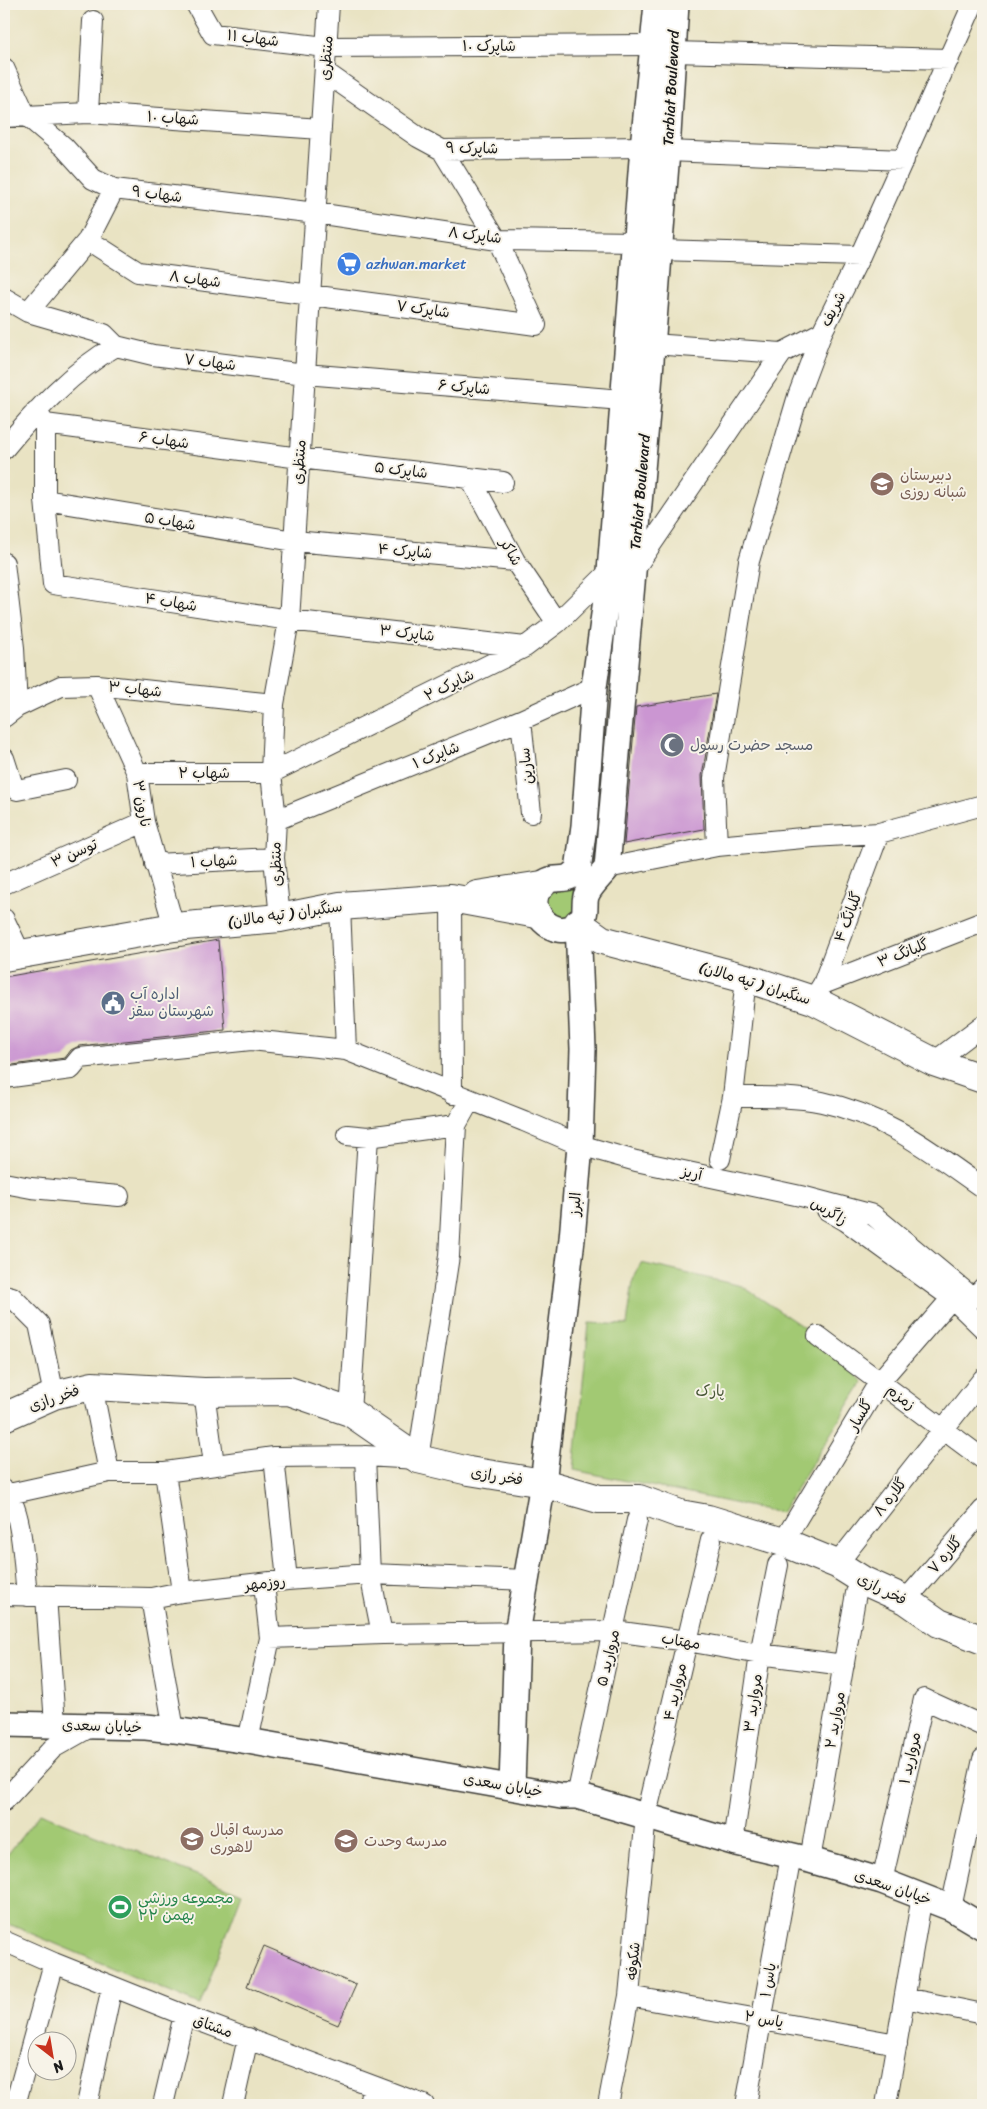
<svg xmlns="http://www.w3.org/2000/svg" width="987" height="2109" viewBox="0 0 987 2109" font-family="Sriracha,'Playpen Sans Arabic',sans-serif">
<style>
.green{fill:#a2c973;stroke:#5f7248}
.building{fill:#cb96d2}
.lines{fill:none;stroke-linecap:round;stroke-linejoin:round}
.minor-casing{stroke:#3b3a35;stroke-width:22}
.tertiary-casing{stroke:#3b3a35;stroke-width:28}
.secondary-casing{stroke:#3b3a35;stroke-width:30}
.minor{stroke:#fff;stroke-width:20}
.tertiary{stroke:#fff;stroke-width:25}
.secondary{stroke:#fff;stroke-width:28}
.labels{text-anchor:middle;dominant-baseline:central;stroke-width:4;stroke-linejoin:round;paint-order:stroke}
.street-label{font-size:15px;fill:#1c1c1c;stroke:#f7f3e8}
.shop-label{font-size:15px;fill:#366cbe;stroke:#f7f3e8;text-anchor:start}
.education-label{font-size:15px;fill:#785e54;stroke:#f7f3e8;text-anchor:start}
.worship-label{font-size:15px;fill:#5b616d;stroke:#f7f3e8;text-anchor:start}
.service-label{font-size:15px;fill:#4e5e75;stroke:#f7f3e8;text-anchor:start}
.park-label{font-size:15px;fill:#4b593a;stroke:#f7f3e8}
.leisure-label{font-size:15px;fill:#27864d;stroke:#f7f3e8;text-anchor:start}
</style>
<rect width="100%" height="100%" fill="#f7f3e8"/>
<filter id="ink" filterUnits="userSpaceOnUse"><feTurbulence type="fractalNoise" baseFrequency=".02" numOctaves="2"/><feDisplacementMap in="SourceGraphic" scale="10" xChannelSelector="R" yChannelSelector="G"/><feConvolveMatrix kernelMatrix="1 2 1 2 8 2 1 2 1" color-interpolation-filters="sRGB"/></filter>
<filter id="wash" filterUnits="userSpaceOnUse"><feTurbulence type="fractalNoise" baseFrequency=".0096" numOctaves="4" result="noise"/><feDisplacementMap in="SourceGraphic" scale="20" xChannelSelector="R" yChannelSelector="G"/><feGaussianBlur stdDeviation="1.12" result="paint"/><feColorMatrix in="noise" values="0 0 0 0 0 0 0 0 0 0 0 0 0 0 0 0 0 1.4 0 .05"/><feComposite in="paint" operator="in"/></filter>
<g filter="url(#wash)">
<rect width="100%" height="100%" fill="#e9e3c3"/>
<path class="green" d="M568 878 586 895 562 930 536 893Z
M641 1263 742 1286 818 1337 863 1382 781 1513 574 1470 589 1323 627 1325 633 1281Z
M40 1813 242 1893 200 2005 4 1922V1859Z"/>
<g id="blocks">
<path class="building" d="M716 694 702 776 704 829 624 844 636 707Z
M218 940 225 1030 79 1046 71 1050 65 1058 5 1066 4 977Z
M264 1946 356 1985 338 2025 247 1986Z"/>
</g>
</g>
<g filter="url(#ink)">
<use href="#blocks" fill-opacity="0" stroke="#3b3a35" stroke-width="1"/>
<g class="lines">
<defs>
<path id="minor" d="M196 4 213 34 326 47 652 45
M672 52 949 59
M4 68 25 114 64 147 93 179 114 189 316 213 497 240 635 242
M325 72 418 137 442 150 643 147
M88 113 93 21
M4 117 88 113 321 129
M442 150 497 240 536 325
M667 151 904 160
M88 240 138 272 536 325
M659 250 860 256
M4 298 28 312 104 334 116 346
M28 312 88 240 114 189
M652 344 782 353
M116 346 153 355 305 374 622 400
M36 411 45 424 300 458 503 482
M45 424V500L53 584 289 620 525 647
M4 449C36 410 72 371 116 346
M470 478 515 561 557 623
M45 500 294 541 515 561
M4 563 14 648 17 707
M633 571 782 353 822 332 860 256 973 4
M97 685 137 773 144 822 174 927
M4 717 17 707 61 686 97 685 274 704
M521 720 531 813
M4 758 13 786 17 790 66 780
M137 773H271L525 647 557 623 610 571
M276 820 521 720 594 687
M717 846 714 778 749 561 798 396 822 332
M155 864 274 858
M607 868 717 846 813 837 879 833 983 805
M4 884 144 822
M451 898 452 1094
M340 906 346 1050
M280 918 274 858 276 820 271 773 274 704 289 620 329 4
M4 919 21 955
M823 984 983 922
M813 1000 823 984 879 833
M934 1062 983 1025
M4 1078 71 1069 80 1058 251 1040 346 1050 524 1121 580 1145 636 1161 805 1197 873 1215 973 1298 983 1288
M733 1097 746 978
M347 1135 368 1137 456 1125
M720 1159 733 1097C762 1097 794 1096 822 1102 887 1116 930 1151 983 1188
M4 1183 31 1188 119 1196
M827 1210 846 1221 952 1298 983 1328
M4 1295 12 1297 39 1324 54 1395
M818 1336 983 1459
M92 1386 109 1472
M204 1392 214 1464
M350 1412 368 1137
M365 1456 370 1574 382 1634
M274 1457 287 1580
M165 1472 182 1592
M4 1490C23 1506 24 1571 27 1596
M9 1494 109 1472H165L274 1457 365 1456 418 1459 449 1256 456 1125 470 1100
M783 1542 880 1381 952 1298
M837 1564 983 1379
M4 1595 151 1598 182 1592 287 1580 370 1574 527 1580
M46 1596 55 1724
M151 1598 174 1730
M906 1600 983 1510
M270 1638 382 1634 614 1631 687 1641 760 1654 844 1665
M248 1741 270 1638 264 1584
M577 1796 637 1520
M4 1801 53 1748 90 1727
M733 1842 760 1654 778 1565
M810 1860 856 1593 864 1581
M882 1881 924 1699 983 1726
M951 1908 983 1759
M4 1941 54 1963 184 2015 424 2105
M629 1996 897 2044
M905 1998 983 2014
M15 2105 54 1963
M87 2105 112 1986
M163 2105 184 2015
M233 2105 248 2038
M369 2105 372 2087
M608 2105 629 1996 646 1815 711 1540
M746 2105 791 1856
M886 2105 922 1896"/>
<path id="tertiary" d="M657 4 643 147 610 571 594 687 584 826 578 870C575 872 572 875 569 877 560 881 551 875 541 886 521 909 555 943 577 924 589 914 583 907 586 896 589 887 601 876 607 868L647 413 667 151 676 4
M4 1724 146 1727 174 1730 248 1741 561 1796H577L733 1842 810 1860 882 1881 951 1908 983 1927
M512 1786 517 1633 543 1483 572 1239 580 1145 583 1049 578 923"/>
<path id="secondary" d="M477 895 542 885
M578 923 602 940 746 978 813 1000 934 1062 983 1079
M4 957 174 927 280 918 340 906 451 898 537 914
M4 1417 54 1395 92 1386 204 1392 289 1391 350 1412 418 1459 469 1471 543 1483 599 1499H639L680 1514 708 1519 783 1542 837 1564 864 1581 906 1600 939 1623 983 1640"/>
</defs>
<use href="#minor" class="minor-casing"/>
<use href="#tertiary" class="tertiary-casing"/>
<use href="#secondary" class="secondary-casing"/>
<use href="#minor" class="minor"/>
<use href="#tertiary" class="tertiary"/>
<use href="#secondary" class="secondary"/>
</g>
</g>
<defs>
<symbol id="supermarket-disc" viewBox="-11 -11 22 22"><circle r="9.5" fill="#3f7fe0" stroke="#f7f3e8"/><path d="M-6-5.5h2.5l.6 2H6L4.5 2H-2.5L-4.4-4H-6ZM-1.5 3.2a1.3 1.3 0 1 0 .1 0ZM3 3.2a1.3 1.3 0 1 0 .1 0Z" fill="#fff"/></symbol>
<symbol id="school-disc" viewBox="-11 -11 22 22"><circle r="9.5" fill="#8d6e63" stroke="#f7f3e8"/><path d="M0-5L7-2L0 1L-7-2ZM-4 1L0 2.5L4 1V4Q0 6-4 4Z" fill="#fff"/></symbol>
<symbol id="mosque-disc" viewBox="-11 -11 22 22"><circle r="9.5" fill="#6b7280" stroke="#f7f3e8"/><path d="M3.5-4.9A6 6 0 1 0 3.5 4.9A5 5 0 1 1 3.5-4.9Z" fill="#fff"/></symbol>
<symbol id="civic-disc" viewBox="-11 -11 22 22"><circle r="9.5" fill="#5c6f8a" stroke="#f7f3e8"/><path d="M-.6-6.5H3V-4.5H.6V-3L4-1V1h2V6H-6V1h2V-1L-.6-3ZM-1.2 2.5V6h2.4V2.5Z" fill="#fff"/></symbol>
<symbol id="stadium-disc" viewBox="-11 -11 22 22"><circle r="9.5" fill="#2e9e5b" stroke="#f7f3e8"/><path d="M0-5a6.5 5 0 1 0 0 10a6.5 5 0 1 0 0-10ZM-3.5-1.8h7v3.6h-7Z" fill="#fff"/></symbol>
</defs>
<g fill-rule="evenodd">
<use href="#supermarket-disc" x="335" y="250" width="28" height="28"/>
<use href="#school-disc" x="868" y="470" width="28" height="28"/>
<use href="#mosque-disc" x="658" y="731" width="28" height="28"/>
<use href="#civic-disc" x="99" y="989" width="28" height="28"/>
<use href="#school-disc" x="178" y="1825" width="28" height="28"/>
<use href="#school-disc" x="332" y="1827" width="28" height="28"/>
<use href="#stadium-disc" x="106" y="1893" width="28" height="28"/>
</g>
<g class="labels">
<g class="street-label">
<text transform="translate(253 38) rotate(7)">شهاب ۱۱</text>
<text x="489" y="46">شاپرک ۱۰</text>
<text transform="translate(326 58) rotate(-86)">منتظری</text>
<text transform="translate(671 88) rotate(-87)">Tarbiat Boulevard</text>
<text transform="translate(173 118) rotate(4)">شهاب ۱۰</text>
<text transform="translate(472 148) rotate(1)">شاپرک ۹</text>
<text transform="translate(157 194) rotate(7)">شهاب ۹</text>
<text transform="translate(475 235) rotate(7)">شاپرک ۸</text>
<text transform="translate(195 279) rotate(7)">شهاب ۸</text>
<text transform="translate(423 309) rotate(8)">شاپرک ۷</text>
<text transform="translate(833 309) rotate(-63)">شریف</text>
<text transform="translate(210 362) rotate(7)">شهاب ۷</text>
<text transform="translate(464 387) rotate(5)">شاپرک ۶</text>
<text transform="translate(164 440) rotate(8)">شهاب ۶</text>
<text transform="translate(299 462) rotate(-86)">منتظری</text>
<text transform="translate(401 470) rotate(7)">شاپرک ۵</text>
<text transform="translate(640 492) rotate(-85)">Tarbiat Boulevard</text>
<text transform="translate(170 521) rotate(9)">شهاب ۵</text>
<text transform="translate(405 551) rotate(5)">شاپرک ۴</text>
<text transform="translate(511 552) rotate(60)">شاکر</text>
<text transform="translate(171 602) rotate(9)">شهاب ۴</text>
<text transform="translate(407 633) rotate(6)">شاپرک ۳</text>
<text transform="translate(449 685) rotate(-26)">شاپرک ۲</text>
<text transform="translate(135 689) rotate(6)">شهاب ۳</text>
<text transform="translate(436 755) rotate(-22)">شاپرک ۱</text>
<text transform="translate(526 766) rotate(-96)">سارین</text>
<text x="204" y="773">شهاب ۲</text>
<text transform="translate(142 804) rotate(80)">نارون ۳</text>
<text transform="translate(74 853) rotate(-24)">توسن ۳</text>
<text transform="translate(214 861) rotate(-3)">شهاب ۱</text>
<text transform="translate(276 864) rotate(-92)">منتظری</text>
<text transform="translate(285 914) rotate(-8)">سنگبران ( تپه مالان)</text>
<text transform="translate(848 917) rotate(-69)">گلبانگ ۴</text>
<text transform="translate(903 953) rotate(-21)">گلبانگ ۳</text>
<text transform="translate(755 983) rotate(17)">سنگبران ( تپه مالان)</text>
<text transform="translate(692 1173) rotate(12)">آریز</text>
<text transform="translate(575 1204) rotate(-86)">البرز</text>
<text transform="translate(829 1211) rotate(31)">زاگرس</text>
<text transform="translate(901 1397) rotate(37)">زمزم</text>
<text transform="translate(54 1398) rotate(-19)">فخر رازی</text>
<text transform="translate(860 1415) rotate(-59)">گلسار</text>
<text transform="translate(497 1476) rotate(9)">فخر رازی</text>
<text transform="translate(890 1497) rotate(-52)">گلاره ۸</text>
<text transform="translate(945 1555) rotate(-49)">گلاره ۷</text>
<text transform="translate(265 1583) rotate(-7)">روزمهر</text>
<text transform="translate(882 1589) rotate(27)">فخر رازی</text>
<text transform="translate(681 1641) rotate(9)">مهتاب</text>
<text transform="translate(608 1658) rotate(-77)">مروارید ۵</text>
<text transform="translate(675 1692) rotate(-77)">مروارید ۴</text>
<text transform="translate(753 1703) rotate(-82)">مرواربد ۳</text>
<text transform="translate(835 1720) rotate(-80)">مروارید ۲</text>
<text transform="translate(102 1726) rotate(2)">خیابان سعدی</text>
<text transform="translate(910 1758) rotate(-77)">مروارید ۱</text>
<text transform="translate(503 1785) rotate(10)">خیابان سعدی</text>
<text transform="translate(893 1887) rotate(19)">خیابان سعدی</text>
<text transform="translate(633 1961) rotate(-85)">شکوفه</text>
<text transform="translate(768 1980) rotate(-80)">یاس ۱</text>
<text transform="translate(764 2019) rotate(10)">یاس ۲</text>
<text transform="translate(213 2026) rotate(20)">مشتاق</text>
</g>
<g class="shop-label">
<text x="366" y="264">azhwan.market</text>
</g>
<g class="education-label">
<text x="900" y="475">دبیرستان<tspan x="900" dy="17">شبانه روزی</tspan></text>
<text x="210" y="1830">مدرسه اقبال<tspan x="210" dy="17">لاهوری</tspan></text>
<text x="364" y="1841">مدرسه وحدت</text>
</g>
<g class="worship-label">
<text x="690" y="745">مسجد حضرت رسول</text>
</g>
<g class="service-label">
<text x="130" y="994">اداره آب<tspan x="130" dy="17">شهرستان سقز</tspan></text>
</g>
<g class="park-label">
<text x="710" y="1391">پارک</text>
</g>
<g class="leisure-label">
<text x="138" y="1898">مجموعه ورزشی<tspan x="138" dy="17">۲۲ بهمن</tspan></text>
</g>
</g>
<rect width="987" height="2109" fill="none" stroke="#f7f3e8" stroke-width="20"/>
<g transform="translate(52 2056) rotate(149)"><circle r="24" fill="#f7f3e8" stroke="#9f9d96"/>
<path d="M0-4L9 19L0 12L-9 19Z" fill="#c8321e"/>
<text y="-8" font-size="14" font-weight="bold" text-anchor="middle" fill="#1c1c1c">N</text>
</g>
</svg>
